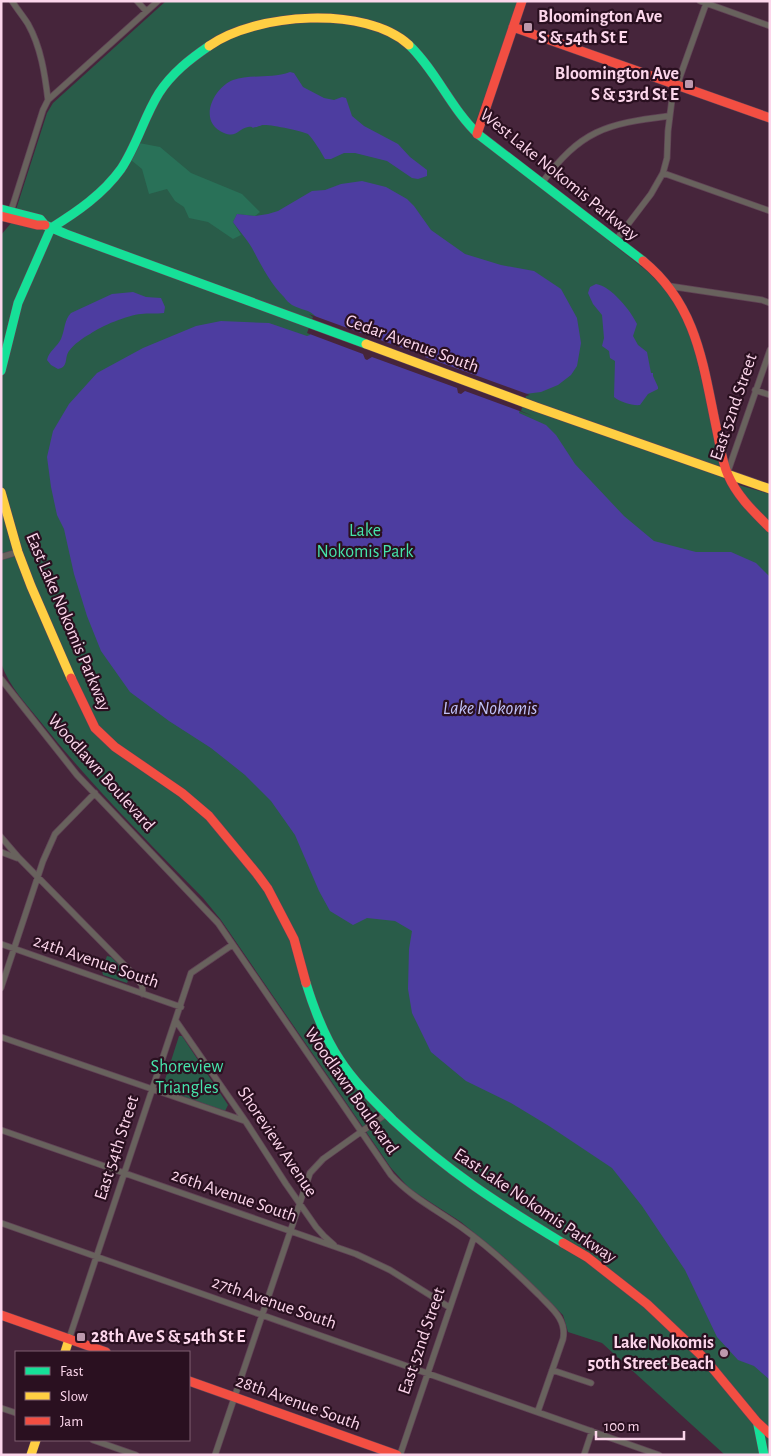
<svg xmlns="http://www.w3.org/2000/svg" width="771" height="1456" viewBox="0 0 771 1456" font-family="'Alegreya Sans',sans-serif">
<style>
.green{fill:#295c49}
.forest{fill:#297158}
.water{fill:#4d3da0}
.pier{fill:#46253b}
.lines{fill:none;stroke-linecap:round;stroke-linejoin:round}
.street-casing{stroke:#614456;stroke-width:7}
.fast-casing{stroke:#614456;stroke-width:10}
.slow-casing{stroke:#614456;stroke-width:10}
.jam-casing{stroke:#614456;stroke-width:10}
.street{stroke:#68625d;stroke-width:5.5}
.fast{stroke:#16e098;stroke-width:9}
.slow{stroke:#ffcf43;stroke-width:9}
.jam{stroke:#f24e42;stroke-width:9}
.poi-dot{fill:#bc98ad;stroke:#2a1020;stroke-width:2}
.labels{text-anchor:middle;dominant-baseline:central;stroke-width:4.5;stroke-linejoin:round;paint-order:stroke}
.poi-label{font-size:18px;font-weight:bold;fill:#fcd6eb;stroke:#2a1020;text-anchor:start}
.street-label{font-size:18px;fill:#fcd6eb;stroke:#2a1020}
.park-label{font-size:18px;fill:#46e4aa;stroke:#2a1020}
.water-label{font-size:19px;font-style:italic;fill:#c0c1f8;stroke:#2a1020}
</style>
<rect width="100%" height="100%" fill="#46253b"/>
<path class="green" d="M518 1 472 133 647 271 666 290 686 323 694 347 720 459 728 482 770 494V1455H725L602 1343 568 1332 563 1315 506 1259 461 1222 410 1189 391 1168 221 920 203 898C148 842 93 787 44 726 28 706 9 687 1 663V235L12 222 47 113 53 103 166 1Z
M107 956 111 957 130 976 127 983 103 975 102 970Z
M179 1036H182L228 1105 225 1111 162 1089Z"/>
<path class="forest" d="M139 143 160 147 191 173 242 194 260 212 255 216 237 214 233 222 241 235 233 239 208 222 189 218 184 207 175 201 167 189 149 194 142 169 131 160Z"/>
<path class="water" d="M290 72 294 73 303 87 324 98 334 100 342 97 346 98 352 116 364 126 398 144 410 157 427 170V176L418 179 412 178 387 161 355 153H344L331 159H325C321 152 314 140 308 134 303 131 269 124 263 125 262 125 257 127 256 127 249 129 255 126 248 127 238 129 237 138 224 133 197 122 213 88 233 80 249 74 271 79 290 72Z
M362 181 386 187 407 199 414 206 431 230 465 254 501 265 534 271 561 289 577 318 581 343 577 366 571 375 558 385 541 392 525 394 519 413 546 425 556 435 575 464 624 516 654 541 696 552H731L756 563 770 577V1380L754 1366 738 1360 717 1337 685 1270 642 1206 612 1168 549 1126 511 1103 466 1081 431 1052 412 1013 408 989 409 949 412 931 395 921 367 918 353 925 330 911 319 891 295 835 271 801 245 775 211 748 169 721 130 692 101 651 87 616 74 574 64 529 57 515 51 487 47 457 53 431 69 404 97 373 143 348 196 326 221 321 269 323 307 336 310 335 316 317C310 309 300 310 292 305 289 303 286 300 284 297 270 283 261 265 252 248 247 239 239 231 233 222L237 214 255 216 268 214 278 211 312 191 325 190 341 184Z
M596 284C611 286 631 311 637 324L633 336 638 345 647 352 651 373H653V376L658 387V389L648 394 640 405C633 406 620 402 614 397L615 361 610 358 609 351 602 346 604 338 602 315 593 304 588 293 590 287Z
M133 292 146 297 161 298 165 307 164 313C156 314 148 313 141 314 128 315 101 326 90 334 83 338 74 344 69 351 64 358 69 367 58 369L51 365 47 360C49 351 57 347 61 339 65 330 64 320 71 313L112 294Z"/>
<path class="pier" d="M309 314 416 353 421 351 423 352 425 357 530 395 526 396 521 411 533 416 465 391 461 394 458 393 457 388 372 357 367 360 365 359 363 354 307 333 313 317Z"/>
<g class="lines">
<defs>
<path id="street" d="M12 1C17 9 23 16 28 24 41 47 45 75 48 100
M137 1 146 11
M700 1 770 26
M663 173 770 211
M541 184C581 130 605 124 669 116
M11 211 43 110 48 100 158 1
M616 240 651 194 663 173 667 158 668 131 672 99 707 1
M669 286 762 300 770 303
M755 390 770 395
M728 471 770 350
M1 557 18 552
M1 679 77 775 218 923 391 1175C411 1197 437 1210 461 1227 489 1247 514 1270 539 1295 551 1308 567 1319 563 1339L538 1411
M1 837 19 858 132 973 142 985 143 994
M1 852 17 858
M1 944 181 1007
M1 988 43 861 55 834 95 793
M176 1021 246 1122 286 1184 316 1227 324 1236 334 1245
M1 1037 245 1121
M1 1130 356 1254 390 1270 449 1307
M1 1223 659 1455
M69 1339 191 973 232 945
M552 1370 591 1383
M1 1408 16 1413
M93 1440 136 1455
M215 1455 310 1173 323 1159 386 1114
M400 1455 474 1237
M584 1455 592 1431"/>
<path id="fast" d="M409 45C437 72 451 109 479 135L643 261
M1 209 40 219 45 225 66 234 366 344
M51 228C77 212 103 194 121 169 137 145 144 117 159 93 172 73 190 59 209 46
M1 371 18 303 51 228
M306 983C314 1009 325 1038 340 1060 355 1083 374 1101 393 1120 447 1171 500 1205 563 1243
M758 1425 764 1455"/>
<path id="slow" d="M209 46C255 13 366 5 409 45
M366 344 536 407 770 489
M1 492 18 552 31 586 71 678
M65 1352 69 1339
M31 1455 36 1440"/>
<path id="jam" d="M513 27 770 118
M477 134 522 1
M1 216 37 225H45
M643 261C698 306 703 366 717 431 720 445 722 462 728 475 737 496 754 512 770 528
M71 678 95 728 115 747 182 793 209 816 257 874 268 889 294 939 306 983
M563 1243 587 1257 647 1304 704 1358 757 1422 770 1434
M1 1315 106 1352
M189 1381 397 1455"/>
</defs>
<use href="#street" class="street-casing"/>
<use href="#fast" class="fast-casing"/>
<use href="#slow" class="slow-casing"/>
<use href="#jam" class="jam-casing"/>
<use href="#street" class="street"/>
<use href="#fast" class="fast"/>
<use href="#slow" class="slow"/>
<use href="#jam" class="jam"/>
</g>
<g class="poi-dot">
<rect x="523" y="22" width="10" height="10" rx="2.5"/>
<rect x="684" y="79" width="10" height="10" rx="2.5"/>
<rect x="76" y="1332" width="10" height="10" rx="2.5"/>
<circle cx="724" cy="1353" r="5"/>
</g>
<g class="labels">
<g class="poi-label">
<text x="538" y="17">Bloomington Ave<tspan x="538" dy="21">S &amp; 54th St E</tspan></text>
<text x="679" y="74" text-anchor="end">Bloomington Ave<tspan x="679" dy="21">S &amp; 53rd St E</tspan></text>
<text x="91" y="1337">28th Ave S &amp; 54th St E</text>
<text x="714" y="1343" text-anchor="end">Lake Nokomis<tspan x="714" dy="21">50th Street Beach</tspan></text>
</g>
<g class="street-label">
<text transform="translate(559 175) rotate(39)">West Lake Nokomis Parkway</text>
<text transform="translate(412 344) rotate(20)">Cedar Avenue South</text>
<text transform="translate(734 407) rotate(-71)">East 52nd Street</text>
<text transform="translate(68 622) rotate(67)">East Lake Nokomis Parkway</text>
<text transform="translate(101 773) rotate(48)">Woodlawn Boulevard</text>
<text transform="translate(96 962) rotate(19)">24th Avenue South</text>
<text transform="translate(351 1091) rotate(55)">Woodlawn Boulevard</text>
<text transform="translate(277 1142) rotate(56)">Shoreview Avenue</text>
<text transform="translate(117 1148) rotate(-72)">East 54th Street</text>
<text transform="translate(234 1196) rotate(19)">26th Avenue South</text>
<text transform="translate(535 1206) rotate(34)">East Lake Nokomis Parkway</text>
<text transform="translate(274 1303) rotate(19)">27th Avenue South</text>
<text transform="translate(422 1341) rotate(-71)">East 52nd Street</text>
<text transform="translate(298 1403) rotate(20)">28th Avenue South</text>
</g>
<g class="park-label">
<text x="365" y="531">Lake<tspan x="365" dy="21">Nokomis Park</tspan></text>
<text x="187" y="1067">Shoreview<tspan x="187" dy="21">Triangles</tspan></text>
</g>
<g class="water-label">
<text x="490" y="708">Lake Nokomis</text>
</g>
</g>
<rect width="771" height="1456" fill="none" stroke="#fcd6eb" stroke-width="5"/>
<rect x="15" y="1351" width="175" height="90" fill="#2a1020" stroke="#7e5f71"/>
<rect x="25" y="1367" width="25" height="8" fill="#16e098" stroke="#7e5f71"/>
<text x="60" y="1376" font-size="15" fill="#fcd6eb">Fast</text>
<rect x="25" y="1392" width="25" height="8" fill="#ffcf43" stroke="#7e5f71"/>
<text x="60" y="1401" font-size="15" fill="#fcd6eb">Slow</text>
<rect x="25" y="1417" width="25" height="8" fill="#f24e42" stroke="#7e5f71"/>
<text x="60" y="1426" font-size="15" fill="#fcd6eb">Jam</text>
<path d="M596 1431v8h88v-8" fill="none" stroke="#fcd6eb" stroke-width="2.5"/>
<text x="604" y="1431" font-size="15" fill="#fcd6eb" stroke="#2a1020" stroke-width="4" paint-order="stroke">100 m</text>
</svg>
